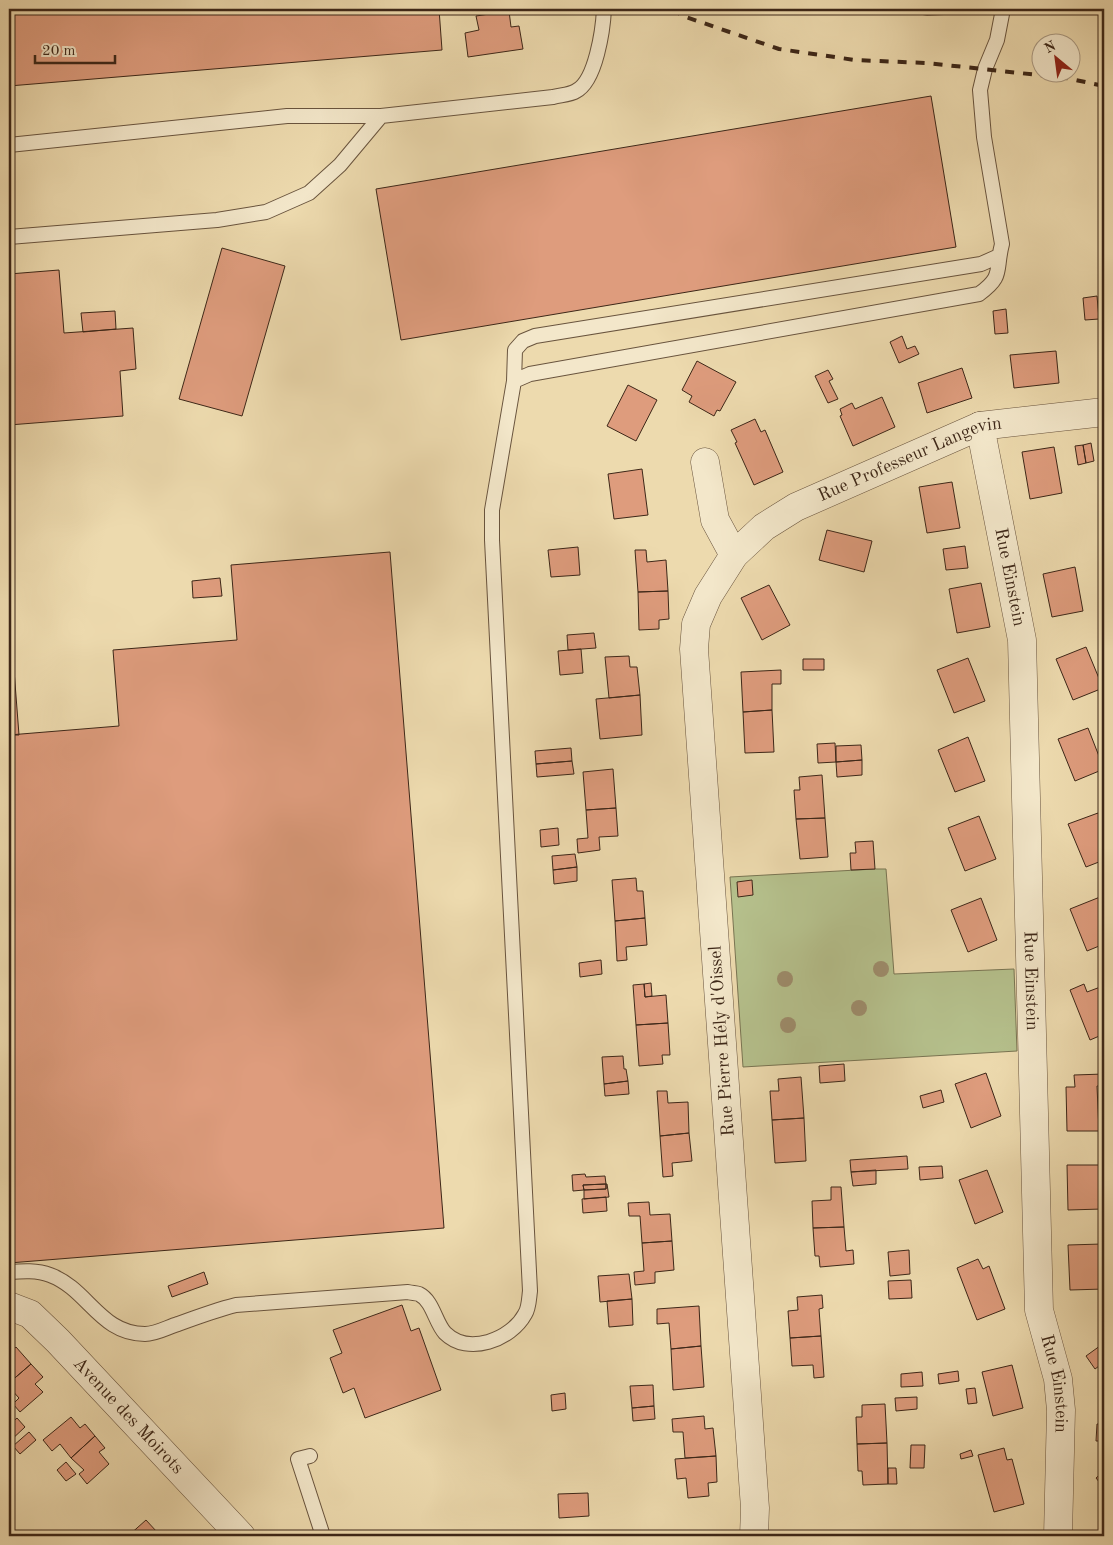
<svg xmlns="http://www.w3.org/2000/svg" width="1113" height="1545" viewBox="0 0 1113 1545" font-family="'Old Standard TT',serif">
<style>
.green{fill:#b5c08c;stroke:#797452}
.building{fill:#de9c7d;stroke:#3d2718}
.lines{fill:none;stroke-linecap:round;stroke-linejoin:round}
.lane-casing{stroke:#69543e;stroke-width:16}
.street-casing{stroke:#69543e;stroke-width:29}
.lane{stroke:#f3e7ca;stroke-width:14}
.street{stroke:#f3e7ca;stroke-width:28}
.rail{stroke:#3d2718;stroke-width:4;stroke-dasharray:9 9;stroke-linecap:butt}
.tree{fill:#9d8c6b}
.labels{text-anchor:middle;dominant-baseline:central;stroke-width:5;stroke-linejoin:round;paint-order:stroke}
.street-label{font-size:18px;fill:#3d2718;stroke:#f3e7ca}
</style>
<rect width="100%" height="100%" fill="#eddaae"/>
<filter id="stains"><feTurbulence type="fractalNoise" baseFrequency=".004" numOctaves="4"/><feColorMatrix values="0 0 0 0 .2 0 0 0 0 .09 0 0 0 0 .02 0 0 0 .5 -.17"/></filter>
<radialGradient id="worn" r=".72"><stop offset=".6" stop-color="#630" stop-opacity="0"/><stop offset="1" stop-color="#630" stop-opacity=".3"/></radialGradient>
<path class="green" d="M875 869H886L894 974 1014 969 1017 1051 743 1067 730 877Z"/>
<path class="building" d="M9 9H439L442 50 9 86Z
M874 9H961V14L927 15Z
M509 11 511 27 519 26 523 49 468 57 465 33 479 30 476 16Z
M931 96 956 247 401 340 376 189Z
M222 248 285 266 242 416 179 399Z
M59 270 64 333 133 328 136 369 120 371 123 416 9 425V274Z
M1097 296 1099 319 1085 320 1083 298Z
M1006 309 1008 333 995 334 993 311Z
M115 311 116 329 83 332 81 313Z
M902 336 907 349 915 346 919 354 899 363 890 342Z
M1104 345V377L1102 378 1099 346Z
M1056 351 1059 383 1014 388 1010 355Z
M697 361 736 382 720 411 717 410 714 416 689 402 692 396 682 390Z
M962 368 972 398 927 413 918 383Z
M828 370 833 379 829 381 838 399 828 403 815 376Z
M628 385 657 400 636 441 607 426Z
M882 397 895 427 853 446 840 416 842 415 840 409 852 403 855 409Z
M755 419 761 432 765 430 783 472 754 485 735 443 737 442 731 430Z
M1091 443 1094 461 1086 463 1083 445Z
M1083 445 1086 463 1078 465 1075 446Z
M1054 447 1062 493 1030 499 1022 452Z
M1104 453V473L1100 472Z
M642 469 648 515 614 519 608 474Z
M952 482 960 528 927 533 919 487Z
M827 530 872 541 864 572 819 560Z
M965 546 968 568 946 570 943 549Z
M578 547 580 575 551 577 548 550Z
M635 550H646L647 562 666 560 668 591 638 592Z
M390 552 444 1228 9 1263V735L119 726 113 650 237 640 231 565Z
M1075 567 1083 611 1052 617 1043 574Z
M220 578 222 596 193 598 192 581Z
M981 583 990 627 957 633 949 589Z
M769 585 790 625 762 640 741 598Z
M668 591 669 619 659 620V629L639 630 638 592Z
M9 605 19 735H9Z
M594 633 596 648 568 650 567 635Z
M1101 634H1104V650H1101Z
M1086 647 1103 688 1073 700 1056 659Z
M581 649 583 673 560 675 558 651Z
M629 656 630 667H637L640 695 609 698 605 657Z
M968 658 985 701 954 713 937 670Z
M803 659H824V670H803Z
M781 670V684H772V710L743 712 741 672Z
M640 695 642 735 600 739 596 699Z
M772 710 774 752 745 753 743 712Z
M1088 728 1104 769 1075 781 1058 739Z
M968 737 985 781 955 792 938 750Z
M835 743 836 762 818 763 817 744Z
M861 745 862 760 836 762V746Z
M571 748 572 761 536 764 535 751Z
M862 760V775L837 777 836 762Z
M572 761 574 774 537 777 536 764Z
M613 769 616 808 586 810 583 772Z
M822 775 825 818 796 819 794 790H800L799 777Z
M616 808 618 836 599 837 600 850 578 853 577 839 588 838 586 810Z
M1098 813 1104 829V860L1086 867 1068 824Z
M979 816 996 859 965 871 948 828Z
M825 818 828 857 800 859 796 819Z
M558 828 559 845 541 847 540 830Z
M873 841 875 869 851 870 850 853H856L855 842Z
M575 854 577 867 553 870 552 856Z
M577 867V881L554 884 553 870Z
M636 878 637 891H643L645 918 615 921 612 880Z
M752 880 753 895 738 897 737 882Z
M1100 897 1104 908V944L1087 951 1070 909Z
M981 898 997 940 968 952 951 910Z
M645 918 647 945 626 947 627 960 617 961 615 921Z
M601 960 602 974 580 977 579 963Z
M651 983 652 996 645 997 644 984Z
M644 984 645 997 666 995 668 1023 636 1025 633 985Z
M1084 984 1087 992 1103 986 1104 989V1034L1090 1040 1070 990Z
M668 1023 670 1055H662L663 1064 639 1066 636 1025Z
M623 1056 624 1069H626L628 1081 604 1084 602 1057Z
M844 1064 845 1081 820 1083 819 1066Z
M986 1073 1001 1116 971 1128 955 1084Z
M1104 1074V1086H1097L1099 1131H1067L1066 1087H1075L1074 1075Z
M801 1077 804 1118 772 1120 770 1091H779L778 1079Z
M628 1081 629 1094 605 1096 604 1084Z
M941 1090 944 1102 923 1108 920 1096Z
M657 1091H667L668 1103 688 1102 689 1133 660 1136Z
M804 1118 806 1161 775 1163 772 1120Z
M689 1133 692 1161 672 1163 673 1176 663 1177 660 1136Z
M907 1156 908 1169 851 1172 850 1160Z
M1067 1165H1100L1102 1209 1068 1210Z
M942 1166 943 1178 920 1180 919 1167Z
M876 1170V1184L853 1186 851 1172Z
M987 1170 1003 1212 975 1224 959 1180Z
M585 1174 586 1177 605 1176 606 1184 583 1185 584 1190 573 1191 572 1175Z
M606 1184V1189L584 1190 583 1185Z
M606 1184H607L609 1197 584 1199V1190L606 1189Z
M831 1187H841L844 1227 813 1228 812 1201 831 1200Z
M606 1197 607 1211 583 1213 582 1199Z
M649 1202 650 1215 670 1214 672 1241 642 1243 640 1216H629L628 1203Z
M844 1227 846 1251 853 1250 854 1264 820 1267 819 1256H815L813 1228Z
M672 1241 674 1270 655 1272V1283L635 1285 634 1272 644 1271 642 1243Z
M1102 1244 1104 1289 1070 1290 1068 1245Z
M909 1250 910 1274 890 1276 888 1252Z
M978 1259 983 1269 989 1266 1005 1309 977 1320 957 1268Z
M204 1272 208 1284 172 1297 168 1286Z
M629 1274 632 1299 600 1302 598 1276Z
M911 1280 912 1298 889 1299 888 1281Z
M822 1295 823 1308 819 1309 821 1336 790 1338 788 1311 798 1310 797 1297Z
M632 1299 633 1325 609 1327 607 1301Z
M402 1305 411 1331 419 1328 441 1390 365 1418 354 1388 343 1393 330 1358 342 1353 333 1330Z
M699 1306 701 1346 671 1349 669 1323 657 1324V1309Z
M821 1336 824 1377 814 1378 813 1365 792 1366 790 1338Z
M1104 1343V1374L1099 1366 1095 1369 1086 1356Z
M701 1346 704 1387 673 1390 671 1349Z
M16 1347 31 1364 9 1383V1353Z
M31 1364 43 1377 35 1384 43 1392 20 1412 13 1404 19 1398 9 1387V1383Z
M1012 1365 1023 1408 993 1416 982 1372Z
M958 1371 959 1381 939 1384 938 1374Z
M922 1372 923 1386 901 1387V1374Z
M653 1385 654 1406 632 1408 630 1386Z
M975 1388 977 1403 968 1404 966 1389Z
M565 1393 566 1409 552 1411 551 1395Z
M917 1397V1409L896 1411 895 1398Z
M885 1404 887 1443 857 1444 856 1417H862V1405Z
M654 1406 655 1419 633 1421 632 1408Z
M704 1416 705 1429 713 1428 716 1456 685 1458 683 1432H673L672 1419Z
M71 1417 80 1428 85 1424 95 1436 71 1458 60 1444 52 1451 43 1440Z
M17 1418 25 1427 9 1442V1425Z
M1097 1424H1104V1441H1096Z
M29 1432 36 1440 20 1454 13 1446Z
M95 1436 105 1448 99 1452 109 1464 87 1484 79 1474 84 1470 71 1458Z
M887 1443 888 1484 863 1485 862 1471H858L857 1444Z
M911 1445H925L924 1468H910Z
M1004 1448 1007 1460 1012 1459 1024 1504 994 1512 978 1455Z
M971 1450 973 1456 961 1459 960 1454Z
M716 1456 717 1482 708 1483 709 1496 688 1498 686 1478 677 1479 675 1459Z
M66 1462 76 1474 66 1481 57 1470Z
M888 1468H896L897 1484H888Z
M1104 1471V1488L1096 1478Z
M588 1493 589 1516 559 1518 558 1494Z
M146 1520 157 1532 153 1536H128Z"/>
<g class="lines">
<defs>
<path id="lane" d="M9 145 287 116H381
M9 237 217 220 266 212 309 193 340 165 381 116 553 97C560 95 570 95 576 91 596 81 603 29 604 9
M514 381 530 374 979 294C1004 276 995 271 1002 244L984 137 980 90 985 69 997 40 1003 9
M9 1272C23 1271 37 1270 50 1275 88 1289 100 1334 145 1334 156 1334 168 1327 178 1324 197 1317 216 1310 236 1305L408 1292C411 1293 416 1293 419 1294 433 1301 435 1322 445 1333 468 1356 511 1340 525 1314 529 1308 529 1298 530 1291L492 540V510L514 381 515 350 523 341 535 336 981 264 999 256
M310 1456 298 1459 323 1536"/>
<g id="street">
<path id="s1" d="M980 426 1022 640 1039 1310 1058 1379 1061 1410 1058 1536"/>
<path d="M705 462 715 520 734 555"/>
<path id="s2" d="M9 1306 30 1314 58 1341 241 1536"/>
<path id="s3" d="M754 1536 755 1508 694 649 696 624 708 596 734 555 764 527 796 507 980 426 1104 412"/>
</g>
</defs>
<use href="#lane" class="lane-casing"/>
<use href="#street" class="street-casing"/>
<use href="#lane" class="lane"/>
<use href="#street" class="street"/>
<path class="rail" d="M672 9 683 16 779 49 855 60 927 63 1066 78 1104 86"/>
</g>
<g class="tree">
<circle cx="881" cy="969" r="8"/>
<circle cx="785" cy="979" r="8"/>
<circle cx="859" cy="1008" r="8"/>
<circle cx="788" cy="1025" r="8"/>
</g>
<g class="labels">
<g class="street-label">
<text stroke="none"><textPath href="#s3" startOffset="1196">Rue Professeur Langevin</textPath></text>
<text stroke="none"><textPath href="#s1" startOffset="154">Rue Einstein</textPath></text>
<text stroke="none"><textPath href="#s1" startOffset="559">Rue Einstein</textPath></text>
<text transform="translate(722 1041) rotate(-94)">Rue Pierre Hély d'Oissel</text>
<text stroke="none"><textPath href="#s1" startOffset="964">Rue Einstein</textPath></text>
<text stroke="none"><textPath href="#s2" startOffset="164">Avenue des Moirots</textPath></text>
</g>
</g>
<rect width="1113" height="1545" fill="none" stroke="#eddaae" stroke-width="30"/>
<rect x="10" y="10" width="1093" height="1525" fill="none" stroke="#3d2718" stroke-width="2.5"/>
<rect x="15" y="15" width="1083" height="1515" fill="none" stroke="#3d2718"/>
<g transform="translate(1056 58) rotate(331)"><circle r="24" fill="#f3e7ca" stroke="#aa9a83"/>
<path d="M0-4L9 19L0 12L-9 19Z" fill="#8f2418"/>
<text y="-8" font-size="14" font-weight="bold" text-anchor="middle" fill="#3d2718">N</text>
</g>
<path d="M35 55v8h80v-8" fill="none" stroke="#3d2718" stroke-width="2.5"/>
<text x="42" y="55" font-size="15" fill="#3d2718" stroke="#f3e7ca" stroke-width="4" paint-order="stroke">20 m</text>
<rect width="100%" height="100%" filter="url(#stains)"/>
<rect width="100%" height="100%" fill="url(#worn)"/>
</svg>
